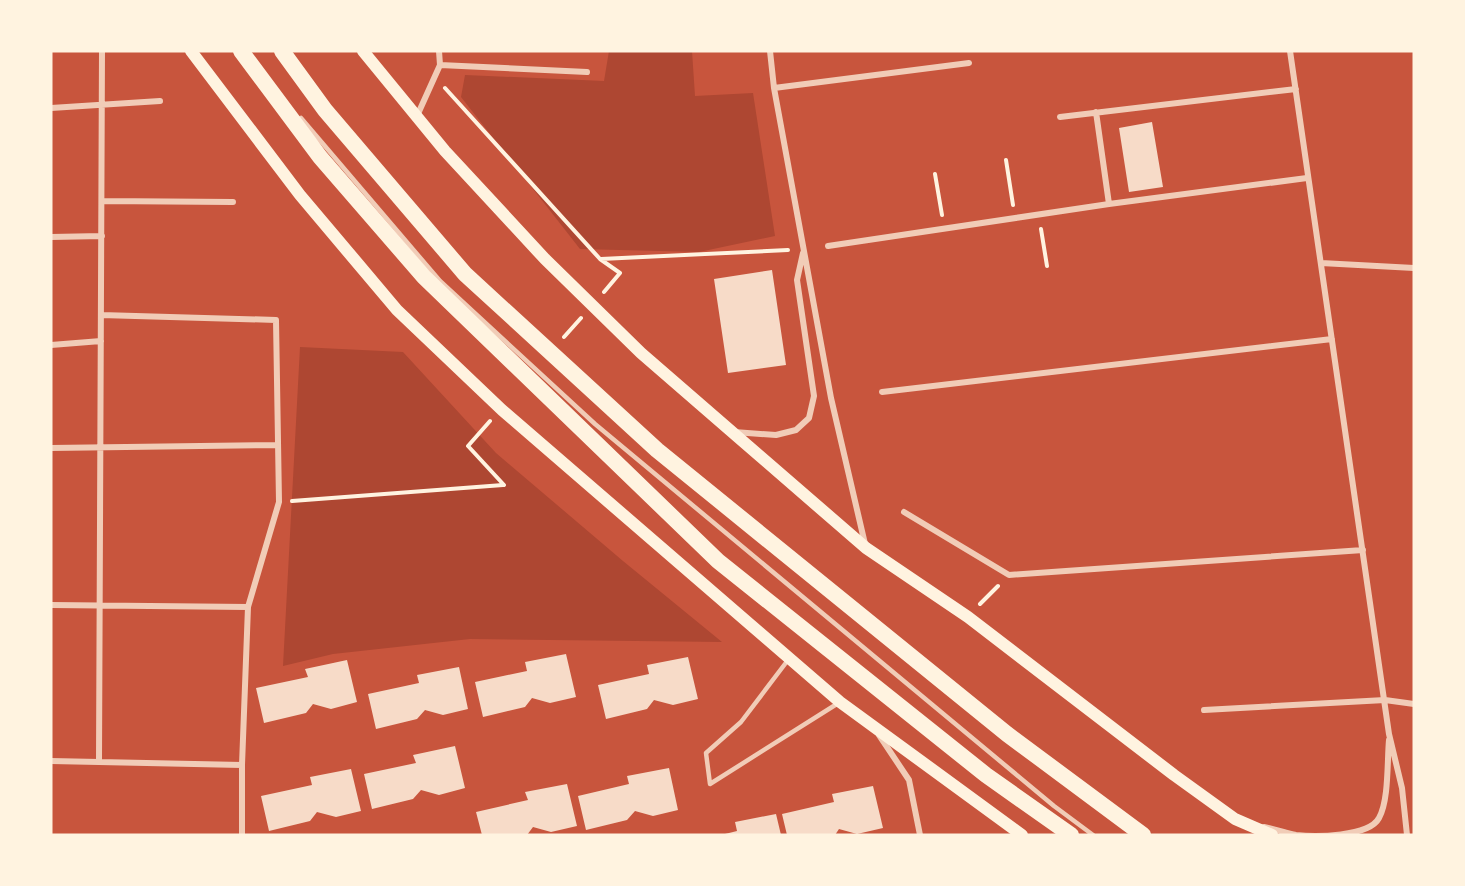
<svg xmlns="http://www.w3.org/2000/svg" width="1465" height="886" viewBox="0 0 1465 886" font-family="Cabin,sans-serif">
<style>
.green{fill:#ae4732}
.building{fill:#f7dbc8}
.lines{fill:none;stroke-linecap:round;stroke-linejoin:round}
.path{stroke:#fff3e0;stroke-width:4}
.service{stroke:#f1ccb7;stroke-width:4.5}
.minor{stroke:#f1ccb7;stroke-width:6}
.secondary{stroke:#fff3e0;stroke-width:12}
.trunk{stroke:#fff3e0;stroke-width:16}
</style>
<rect width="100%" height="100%" fill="#c8553d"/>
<path class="green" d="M609 51H692L695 96 753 93 775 236 699 252 580 249 461 97 465 75 604 81Z
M300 347 403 352 496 453 623 561 722 642 470 639 333 654 283 666Z"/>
<path class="building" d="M1152 122 1163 187 1129 192 1119 128Z
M772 270 786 365 728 373 714 279Z
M566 654 576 697 550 703 532 698 525 707 483 717 475 682 527 671 525 662Z
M688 657 698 699 673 705 654 700 647 709 606 719 598 685 649 674 647 665Z
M347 660 357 702 331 709 313 704 306 713 264 723 256 688 308 677 305 669Z
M459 667 468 709 443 715 425 710 417 719 376 729 368 694 419 683 417 675Z
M455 746 465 788 439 795 421 790 413 799 372 809 364 774 416 763 413 755Z
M669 768 678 810 653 816 635 811 627 820 586 830 578 796 629 784 627 776Z
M351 769 361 811 336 817 317 812 310 821 269 831 261 796 312 785 310 777Z
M567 784 577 826 551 832 533 827 527 835H482L476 812 528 800 525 792Z
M873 786 883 828 857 834 839 829 835 835H787L782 814 834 802 832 794Z
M776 814 781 835H721L737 831 735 822Z"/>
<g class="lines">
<path class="path" d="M445 88 600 259 620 273 604 292
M1006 160 1013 205
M935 174 942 215
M1041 229 1047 266
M601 259 788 250
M564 337 581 318
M490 421 468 446 504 485
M292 501 503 485
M980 604 998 586"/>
<path class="service" d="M301 118 440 281 595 424 1054 806 1093 835
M788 660 741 722 706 753 710 784 840 702"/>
<path class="minor" d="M770 51 774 88 831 398 865 544
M1290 51 1389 734 1402 788 1407 835
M440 65 587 72
M774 88 969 63
M51 108 160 101
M1096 112 1109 204
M417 116 440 65 439 51
M1060 117 1296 89
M102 201 233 202
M51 237 102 236
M828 246 1109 204 1307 178
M1321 263 1414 268
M101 315 276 320 279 502 248 607 242 765V835
M51 345 101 341
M882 392 1332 339
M734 432 776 435 796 430 809 418 814 396 797 280 803 253
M51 448 278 445
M904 512 1009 575 1363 550
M51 605 248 607
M1204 710 1385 700 1414 704
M879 735 909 780 920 835
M51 761 242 765
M99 761 102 51
M1264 827C1275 829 1286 833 1296 835 1315 837 1369 837 1379 818 1389 800 1387 762 1389 740"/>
<path class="secondary" d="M191 51 300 195 397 310 502 410 840 702 1022 835
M363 51 445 151 545 259 641 353 739 438 866 548 968 617 1174 775 1235 819 1272 835"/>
<path class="trunk" d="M241 51 320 157 424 277 718 561 986 775 1071 835
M282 51 325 110 465 274 657 450 1007 734 1143 835"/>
</g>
<rect width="1465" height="886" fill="none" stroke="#fff3e0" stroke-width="105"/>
</svg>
